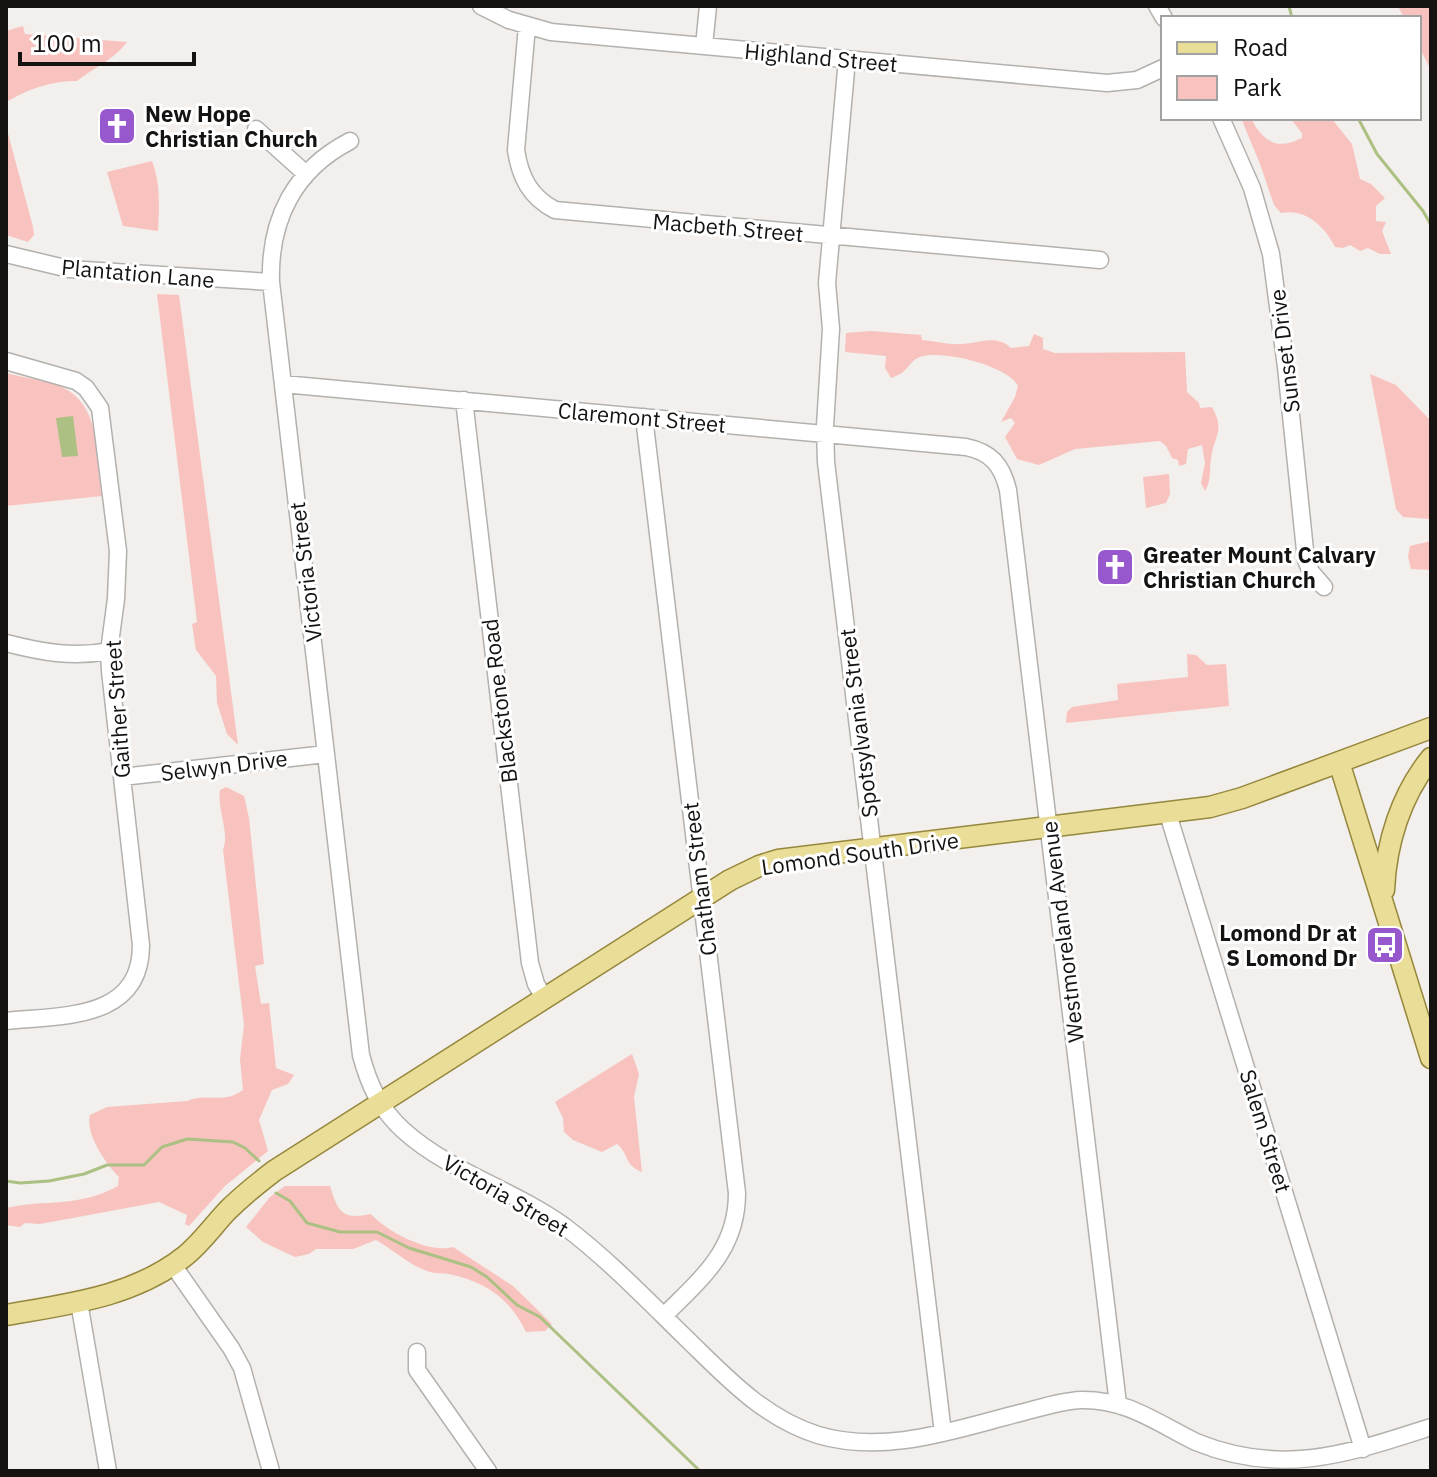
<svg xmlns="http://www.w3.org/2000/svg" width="1437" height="1477" viewBox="0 0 1437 1477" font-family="'IBM Plex Sans',sans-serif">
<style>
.green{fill:#f8c3bf}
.water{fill:#abc082}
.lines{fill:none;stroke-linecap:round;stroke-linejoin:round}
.stream{stroke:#abc082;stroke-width:3}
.minor-casing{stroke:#b3b1ae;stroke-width:19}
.major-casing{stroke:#95873c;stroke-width:23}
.minor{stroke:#fff;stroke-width:16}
.major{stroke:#e9dd97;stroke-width:20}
.labels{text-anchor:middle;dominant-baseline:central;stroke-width:6;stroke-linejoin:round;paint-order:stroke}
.street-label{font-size:22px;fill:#141312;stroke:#fff}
.poi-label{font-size:22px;font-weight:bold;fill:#141312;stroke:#fff;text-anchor:start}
</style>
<rect width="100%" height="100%" fill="#f2efec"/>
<path class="green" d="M1398 6H1431V70L1419 47V18H1404Z
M23 26 25 34 127 42C115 59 93 68 77 81 53 80 26 90 6 102V31Z
M1241 118H1251C1262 141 1277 151 1302 138V133L1290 118H1331L1352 144 1360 179 1371 184 1385 198 1376 206V221L1386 222 1382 231 1391 254H1380L1368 248 1360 251 1350 245 1343 248 1335 247C1325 226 1305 208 1281 213L1274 205 1260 164Z
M6 126 33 227 34 235 28 242 6 235Z
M152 161C161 185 159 207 158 231L123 226 107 172Z
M157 294 179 295 238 745 227 734 217 703 216 676 196 650 192 624 197 622Z
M871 331 921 335 922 340C935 341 949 345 962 344 979 343 997 334 1011 348L1029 346 1034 334 1043 338V349L1055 353 1185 352 1187 392 1199 403 1200 408 1212 407C1226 432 1213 437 1211 459 1209 471 1212 479 1205 491L1201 483 1205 463 1202 445 1188 449 1186 464 1179 466 1178 460 1172 458 1166 446 1160 441 1075 449 1039 465 1017 459 1005 437 1015 423 1011 418 1001 422 1015 397 1018 386C1009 366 941 349 920 357 907 362 910 372 891 378L885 368 886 356 845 352 846 333Z
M6 373C24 378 45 380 62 387 102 406 97 459 102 496L6 506Z
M1370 374 1396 385 1431 421V570L1411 569 1408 557 1410 546 1431 541 1429 519 1403 517 1396 509Z
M1169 474 1170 494 1166 503 1146 508 1143 477Z
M1187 654 1196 655 1207 665 1226 664 1229 706 1066 723 1067 712 1072 707 1118 700 1117 684 1188 677Z
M226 787 244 796 249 818 264 964 255 966 261 1004 269 1003 276 1068 294 1075 288 1084 272 1090 259 1120 268 1151 225 1186 189 1226 185 1224 187 1215 159 1202 40 1224 25 1223 20 1227 6 1225V1208C46 1199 78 1208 118 1186L119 1177C106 1164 85 1134 90 1115L107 1107 187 1101C209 1092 222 1105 243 1090L240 1059 244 1025 223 850C230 832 217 811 220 790Z
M632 1054 639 1074 634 1097 642 1172C623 1164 630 1155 617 1144L602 1152 573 1140 564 1132 563 1118 555 1102Z
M285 1186H330C338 1212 342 1220 371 1214 387 1232 430 1254 453 1247L513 1286 552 1324 545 1331 526 1332C510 1298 485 1282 449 1274 443 1273 436 1274 430 1272 410 1266 394 1250 376 1240L353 1249H316L309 1254 295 1257 263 1242 246 1227 270 1197Z"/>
<path class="water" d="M73 416 78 456 62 457 56 418Z"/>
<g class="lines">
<path class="stream" d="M1289 6 1292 18
M1358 118 1377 154 1423 211 1431 225
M6 1181 20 1183 49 1181 84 1174 107 1165H144L162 1147 187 1139 233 1142 245 1148 259 1161
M276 1193 290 1201 307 1223 340 1232H377L409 1248 471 1267 487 1277 517 1305 540 1317 700 1471"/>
<defs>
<path id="minor" d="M481 6 509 20 551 32 1107 83 1137 80 1163 68
M1157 6 1164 18
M527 26 516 150C520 177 530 197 555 210L1100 260
M704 46 708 6
M847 59 827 283 831 329 825 426 826 462 943 1433
M1221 118 1252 188 1271 254 1286 367 1306 560 1311 572 1324 587
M256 129 306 174
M350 141C294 170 269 220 271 282L361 1055C369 1085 380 1109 403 1130 448 1171 514 1190 564 1226 609 1260 648 1301 688 1340 727 1378 764 1418 818 1435 886 1455 953 1430 1020 1413 1040 1408 1060 1401 1081 1400 1127 1399 1157 1423 1196 1442 1282 1477 1347 1454 1431 1427
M6 254 69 269 271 282
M6 361 76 381 86 388 100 408 118 551 116 599 109 651 110 671 141 945C141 1021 61 1015 6 1021
M283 384 966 447C991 452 1002 465 1008 490L1118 1404
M464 400 530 963 536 984 545 999
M644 417 737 1193C737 1251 701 1278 664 1316
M6 643C41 652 73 658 109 651
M122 777 326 754
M1168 814 1363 1449
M173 1265 231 1348 242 1368 271 1471
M79 1302 108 1471
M417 1352V1370L488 1471"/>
<path id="major" d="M1339 762 1431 1058
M1384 890C1386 843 1401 795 1431 758
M6 1315C69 1304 133 1297 185 1256 201 1243 213 1226 227 1211 242 1196 257 1184 274 1171L730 880 759 866 778 860 1210 807 1242 798 1431 728"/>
</defs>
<use href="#minor" class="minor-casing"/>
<use href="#major" class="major-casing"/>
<use href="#minor" class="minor"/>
<use href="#major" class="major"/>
</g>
<defs>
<symbol id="church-square" viewBox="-11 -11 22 22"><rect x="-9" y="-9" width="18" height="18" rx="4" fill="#9858cd" stroke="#fff"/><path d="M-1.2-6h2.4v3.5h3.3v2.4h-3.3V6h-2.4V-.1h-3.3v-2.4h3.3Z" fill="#fff"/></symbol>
<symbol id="bus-square" viewBox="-11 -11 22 22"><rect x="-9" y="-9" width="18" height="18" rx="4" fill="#9858cd" stroke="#fff"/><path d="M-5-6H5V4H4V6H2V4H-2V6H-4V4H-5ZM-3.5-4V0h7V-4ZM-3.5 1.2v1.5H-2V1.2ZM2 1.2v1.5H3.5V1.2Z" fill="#fff"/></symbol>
</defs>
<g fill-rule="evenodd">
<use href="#church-square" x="95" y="104" width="44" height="44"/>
<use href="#church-square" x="1093" y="545" width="44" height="44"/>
<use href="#bus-square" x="1363" y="923" width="44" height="44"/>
</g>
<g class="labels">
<g class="street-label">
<text transform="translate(821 57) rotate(5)">Highland Street</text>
<text transform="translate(728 227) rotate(5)">Macbeth Street</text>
<text transform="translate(138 273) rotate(5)">Plantation Lane</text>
<text transform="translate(1284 351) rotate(-97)">Sunset Drive</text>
<text transform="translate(642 417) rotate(5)">Claremont Street</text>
<text transform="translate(305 572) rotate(-97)">Victoria Street</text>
<text transform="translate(499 701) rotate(-97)">Blackstone Road</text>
<text transform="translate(117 709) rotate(-94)">Gaither Street</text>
<text transform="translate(858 723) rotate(-97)">Spotsylvania Street</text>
<text transform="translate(224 765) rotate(-7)">Selwyn Drive</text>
<text transform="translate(860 853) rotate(-8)">Lomond South Drive</text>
<text transform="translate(699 879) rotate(-97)">Chatham Street</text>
<text transform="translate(1062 932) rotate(-97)">Westmoreland Avenue</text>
<text transform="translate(1266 1131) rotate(73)">Salem Street</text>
<text transform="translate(506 1195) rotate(30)">Victoria Street</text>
</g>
<g class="poi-label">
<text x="145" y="113">New Hope<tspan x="145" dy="25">Christian Church</tspan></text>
<text x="1143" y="554">Greater Mount Calvary<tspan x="1143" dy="25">Christian Church</tspan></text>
<text x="1357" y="932" text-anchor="end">Lomond Dr at<tspan x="1357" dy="25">S Lomond Dr</tspan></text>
</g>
</g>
<rect width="1437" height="1477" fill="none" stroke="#141312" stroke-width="16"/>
<rect x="1161" y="16" width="260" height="104" fill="#ffffff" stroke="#a1a1a0" stroke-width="2"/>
<rect x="1177" y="42" width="40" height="12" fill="#e9dd97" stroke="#a1a1a0" stroke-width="2"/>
<text x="1233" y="56" font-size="24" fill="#141312">Road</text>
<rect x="1177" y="76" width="40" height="24" fill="#f8c3bf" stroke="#a1a1a0" stroke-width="2"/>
<text x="1233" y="96" font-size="24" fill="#141312">Park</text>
<path d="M20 52v12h174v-12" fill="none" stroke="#141312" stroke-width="4"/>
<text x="32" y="52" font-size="24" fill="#141312" stroke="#ffffff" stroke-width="6" paint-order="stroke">100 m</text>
</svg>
